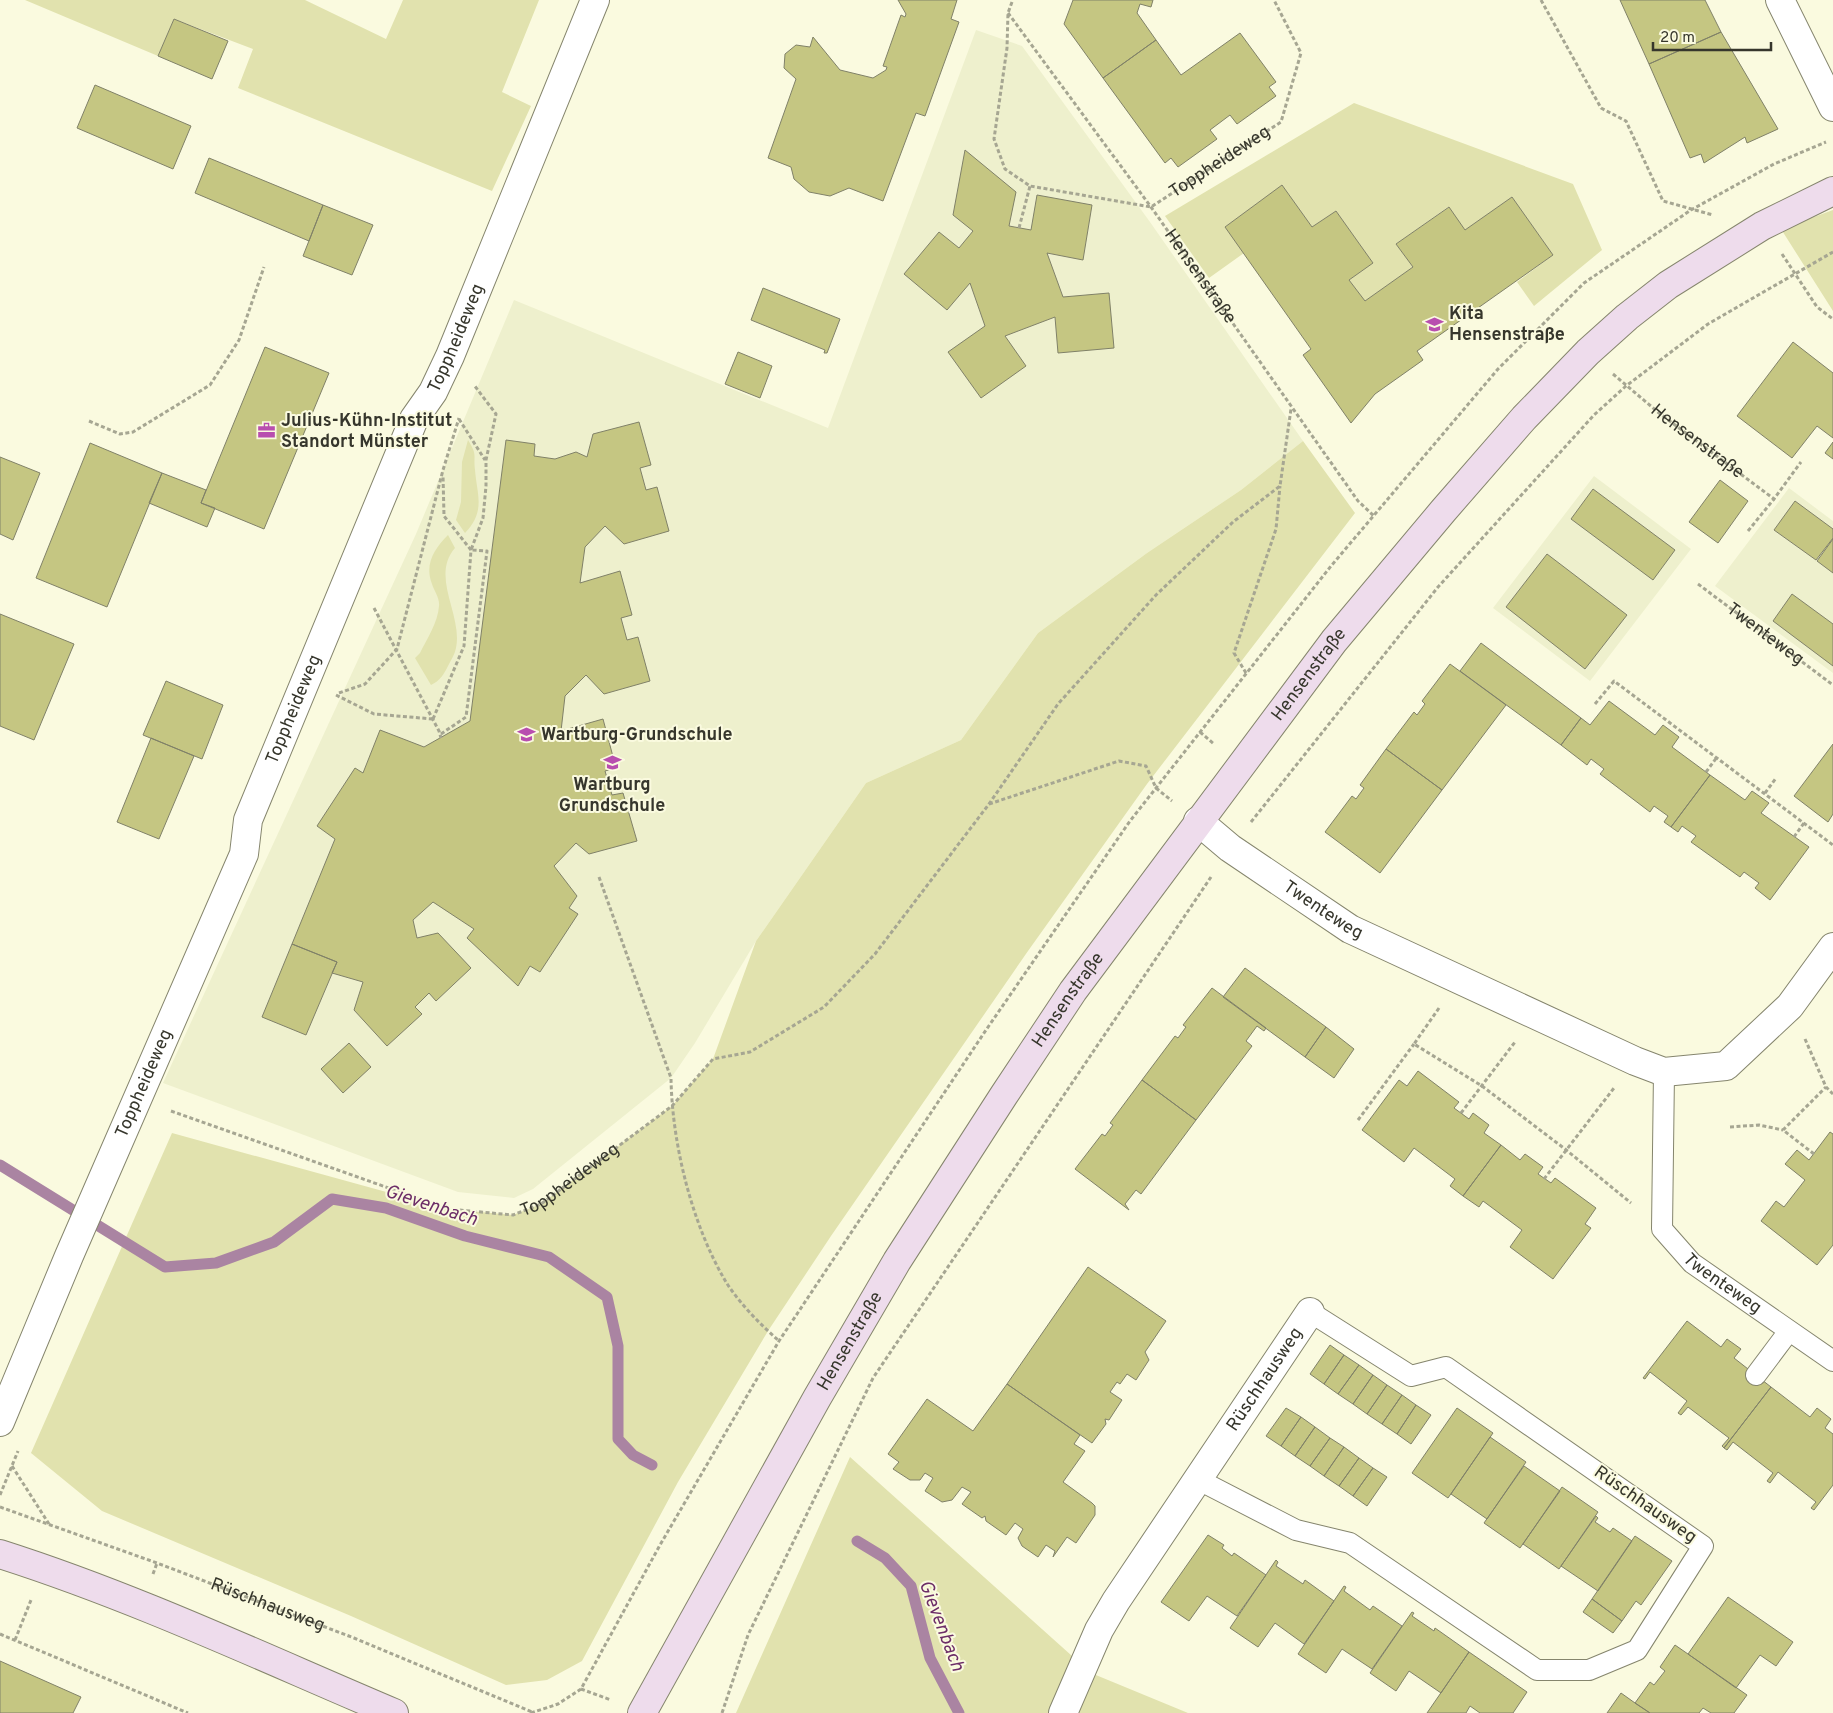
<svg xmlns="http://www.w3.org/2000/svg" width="1833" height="1713" viewBox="0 0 1833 1713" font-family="Overpass,sans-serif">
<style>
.built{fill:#eef0cd}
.green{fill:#e1e2ae}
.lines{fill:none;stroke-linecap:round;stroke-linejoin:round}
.stream{stroke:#aa84a2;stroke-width:11}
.building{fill:#c5c682;stroke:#808168}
.lane-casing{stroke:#85856d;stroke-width:22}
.street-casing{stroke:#85856d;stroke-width:30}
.secondary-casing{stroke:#85856d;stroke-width:30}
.path{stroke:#a6a692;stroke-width:3;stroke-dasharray:4 2.5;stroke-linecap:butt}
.lane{stroke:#fff;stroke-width:20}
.street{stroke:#fff;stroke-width:28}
.secondary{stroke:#eedcec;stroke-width:28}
.labels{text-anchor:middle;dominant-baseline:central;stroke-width:4;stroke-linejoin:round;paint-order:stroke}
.street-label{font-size:18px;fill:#36362c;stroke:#fafadf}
.poi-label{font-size:18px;font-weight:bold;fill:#36362c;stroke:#fafadf;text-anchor:start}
.water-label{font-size:19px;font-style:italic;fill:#6c2d67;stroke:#fafadf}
</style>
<rect width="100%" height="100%" fill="#fafadf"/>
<path class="built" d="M976 30 1022 46 1150 222 1303 441 1241 490 1147 553 1038 633 961 740 866 783 756 941 695 1043 671 1078 533 1189 514 1198 458 1192 163 1083 416 534 514 300 828 428Z
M1594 476 1691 549 1590 681 1493 608Z
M1789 488 1833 521V673L1715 586Z"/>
<path class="green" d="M25 0H305L386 39 403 0H539L502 92 531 106 492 191 238 88 253 49 174 19 158 56Z
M1354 103 1573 184 1602 250 1534 306 1517 282 1553 255 1512 197 1465 230 1448 207 1396 244 1413 267 1365 301 1349 280 1373 263 1336 211 1312 227 1282 185 1225 227 1244 253 1209 278 1165 216Z
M1833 210V311L1781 229Z
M468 440C478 456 473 454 475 470 477 495 486 511 465 533L456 520 461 502 462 462Z
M1303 441 1355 513 1147 784 1028 951 831 1236 768 1331 678 1482 582 1661 547 1680 506 1685 351 1616 102 1511 31 1453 172 1133 448 1209 513 1215 541 1204 672 1106 713 1059 756 941 866 783 961 740 1038 633 1147 553 1241 490Z
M448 535 455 548C430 577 463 615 456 648 455 654 451 660 448 666 444 674 440 681 431 685L415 658 420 653C427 639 438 622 439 606 440 598 434 591 432 584 424 564 435 548 448 535Z
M850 1457 1091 1673 1188 1713H736Z"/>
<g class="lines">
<path class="stream" d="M0 1165 165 1267 216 1263 274 1242 332 1199 386 1208 465 1236 549 1257 607 1297 618 1346V1439L633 1455 652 1465
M857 1541 885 1558 911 1586 930 1658 959 1713"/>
</g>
<path class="building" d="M898 0H957L951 19 959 22 925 116 916 113 883 201 849 188 830 196 809 192 794 179 791 167 768 158 796 79 784 68 785 54 796 45 810 47 813 37 840 70 873 78 886 70 887 67 883 66 901 15 905 17 906 14Z
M1073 0H1153L1151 7 1140 4 1137 13 1156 40 1103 78 1064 24Z
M1620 0H1705L1721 32 1649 64Z
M174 19 228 41 212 79 158 56Z
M1721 32 1778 129 1747 143 1745 137 1704 163 1701 154 1690 158 1649 64Z
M1240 33 1276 82 1269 87 1276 96 1237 124 1230 115 1210 130 1217 139 1178 167 1171 158 1165 163 1103 78 1156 40 1181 75Z
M95 85 191 126 173 169 77 128Z
M965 150 1016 192 1009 226 1031 230 1037 195 1092 205 1083 260 1047 253 1063 297 1109 293 1114 348 1058 353 1055 317 1005 336 1026 366 981 398 948 352 985 326 970 283 947 310 904 274 939 232 959 248 973 231 953 215Z
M209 158 323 205 309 241 195 193Z
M1282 185 1312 227 1336 211 1373 263 1349 280 1365 301 1413 267 1396 244 1449 207 1465 230 1512 197 1553 255 1417 351 1423 360 1375 394 1351 423 1303 355 1311 349 1225 227Z
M323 205 373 225 352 275 303 256Z
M763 288 840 319 827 353H824L825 350 751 320Z
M1793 342 1833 373V438L1817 426 1792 458 1737 416Z
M265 347 329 373 264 529 201 503Z
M738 352 772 366 760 398 725 384Z
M639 422 651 465 640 468 646 490 657 487 669 531 624 544 605 526 585 547 580 583 620 571 632 615 621 618 627 640 638 637 650 681 604 694 586 675 565 696 561 731 603 719 616 768 605 771 612 795 623 793 637 841 589 854 576 843 554 866 577 896 569 908 578 914 540 972 530 966 518 986 467 938 474 929 433 902 413 920 417 938 438 933 471 968 436 1001 429 993 415 1007 422 1014 387 1046 354 1010 363 982 332 973 337 962 292 944 335 839 317 826 355 768 363 773 380 730 424 747 470 721 506 440 535 444 534 456 555 459 576 452 587 457 593 434Z
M1833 442V459L1825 453Z
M90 443 162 473 107 607 36 578Z
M0 457 40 473 13 540 0 534Z
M162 473 206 490 201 503 215 508 207 527 149 503Z
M1720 480 1748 501 1718 543 1689 522Z
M1593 489 1675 550 1653 580 1571 519Z
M1795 501 1833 529V538L1816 560 1774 530Z
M1833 539V573L1817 561Z
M1547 554 1627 615 1585 669 1506 607Z
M1792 594 1833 624V666L1773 621Z
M0 614 74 644 34 740 0 726Z
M1481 643 1581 718 1561 745 1460 671Z
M1450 664 1506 705 1442 790 1386 749 1414 712 1417 715 1425 704 1422 701Z
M166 681 223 705 202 759 143 735Z
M1609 701 1655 735 1663 725 1679 737 1672 747 1710 775 1671 827 1664 822 1668 816 1654 806 1650 812 1600 774 1604 769 1591 759 1587 765 1561 745 1581 718 1590 725Z
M151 738 194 756 159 839 117 822Z
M1833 744V814L1828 822 1794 796Z
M1386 749 1442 790 1380 873 1325 832 1352 796 1356 799 1364 788 1360 785Z
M1710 775 1745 800 1752 791 1769 803 1761 813 1809 847 1770 900 1755 888 1759 883 1744 872 1740 877 1691 842 1696 836 1682 826 1678 832 1671 827Z
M292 944 337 962 306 1035 262 1017Z
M1245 968 1326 1027 1305 1057 1223 997Z
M1212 988 1266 1028 1264 1031 1257 1026 1246 1041 1252 1046 1196 1120 1142 1080 1175 1036 1178 1038 1186 1027 1183 1025Z
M1326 1027 1354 1049 1334 1078 1305 1057Z
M349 1043 371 1067 343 1093 321 1069Z
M1418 1071 1459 1102 1454 1108 1469 1119 1473 1113 1489 1125 1484 1133 1501 1145 1463 1196 1450 1186 1455 1179 1414 1148 1404 1162 1362 1130 1399 1080 1407 1086Z
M1142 1080 1196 1120 1141 1194 1136 1190 1125 1204 1129 1210 1075 1169 1102 1134 1105 1136 1113 1125 1110 1123Z
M1830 1132 1833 1134V1245L1817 1265 1761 1221 1776 1201 1784 1207 1805 1180 1785 1164 1797 1150 1809 1160Z
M1501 1145 1520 1160 1525 1154 1543 1167 1538 1174 1551 1183 1555 1178 1596 1208 1585 1224 1591 1228 1553 1279 1510 1247 1522 1230 1483 1201 1479 1207 1463 1196Z
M1088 1267 1166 1321 1145 1352 1149 1360 1147 1363 1136 1380 1127 1374 1120 1384 1117 1382 1110 1392 1122 1400 1109 1420 1105 1419 1106 1424 1092 1443 1007 1384Z
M1687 1321 1721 1347 1727 1339 1741 1349 1734 1358 1771 1387 1724 1448 1722 1446 1729 1438 1688 1407 1681 1415 1678 1413 1687 1401 1650 1372 1645 1379 1643 1378Z
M1330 1345 1344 1355 1324 1384 1310 1374Z
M1344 1355 1359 1365 1338 1394 1324 1384Z
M1359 1365 1373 1375 1353 1404 1338 1394Z
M1373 1375 1387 1385 1367 1414 1353 1404Z
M1007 1384 1080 1435 1074 1444 1085 1451 1063 1482 1092 1503 1095 1506V1515L1076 1543 1067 1537 1053 1557 1055 1551 1046 1545 1038 1557 1022 1546 1018 1538 1023 1529 1015 1523 1006 1535 986 1521 985 1516 982 1518 962 1504 971 1492 962 1487 952 1500 942 1502 925 1491 933 1478 925 1473 920 1480H910L893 1469 899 1462 888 1454 927 1399 973 1431Z
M1387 1385 1402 1395 1382 1424 1367 1414Z
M1771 1387 1810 1417 1817 1408 1831 1419 1825 1428 1833 1434V1485L1814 1510 1811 1508 1816 1502 1778 1472 1770 1483 1767 1481 1773 1473 1733 1442 1727 1450 1724 1448Z
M1402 1395 1416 1405 1397 1434 1382 1424Z
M1416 1405 1431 1415 1411 1444 1397 1434Z
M1286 1408 1301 1417 1281 1446 1266 1436Z
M1457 1408 1493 1433 1448 1498 1412 1473Z
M1301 1417 1315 1427 1295 1456 1281 1446Z
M1315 1427 1330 1438 1310 1466 1295 1456Z
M1490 1437 1526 1462 1487 1519 1451 1494Z
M1330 1438 1344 1447 1324 1476 1310 1466Z
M1344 1447 1359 1458 1339 1486 1324 1476Z
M1359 1458 1373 1468 1353 1496 1339 1486Z
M1524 1466 1560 1491 1520 1548 1484 1523Z
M1373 1468 1387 1477 1367 1506 1353 1496Z
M1562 1487 1598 1512 1559 1569 1523 1544Z
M1596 1516 1598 1518 1595 1522 1610 1532 1613 1528 1632 1541 1598 1591 1561 1566Z
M1208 1535 1224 1545 1222 1548 1232 1556 1234 1553 1266 1575 1237 1616 1207 1596 1189 1621 1161 1602Z
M1635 1536 1672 1561 1641 1605 1636 1601 1622 1621 1592 1599Z
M1276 1560 1278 1562 1276 1566 1303 1584 1305 1580 1334 1601 1304 1644 1275 1623 1258 1647 1230 1628Z
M1344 1586 1346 1587 1344 1591 1370 1610 1373 1606 1402 1626 1372 1669 1342 1649 1326 1673 1298 1654Z
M1728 1597 1793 1642 1776 1666 1760 1655 1736 1688 1688 1654Z
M1592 1599 1622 1621 1613 1633 1583 1612Z
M1412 1612 1414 1613 1412 1616 1434 1631 1435 1628 1469 1652 1441 1693 1409 1671 1396 1691 1370 1673Z
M1675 1645 1747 1695 1734 1713H1711L1703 1708 1699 1713H1650L1635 1703 1650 1682 1654 1685 1665 1671 1660 1667Z
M1469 1652 1527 1692 1513 1713H1480L1470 1706 1466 1713H1427Z
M0 1661 81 1697 73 1713H0Z
M1621 1693 1635 1703 1650 1713H1607Z"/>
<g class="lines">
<defs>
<g id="lane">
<path id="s7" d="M1664 1072 1662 1229 1692 1263 1833 1361"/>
<path d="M1756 1375 1789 1331"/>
<path d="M1197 1479 1296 1530 1350 1543 1537 1670H1589L1637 1650 1703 1546 1446 1367 1411 1376 1310 1312"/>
</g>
<g id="street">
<path d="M1780 0 1833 107"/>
<path id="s8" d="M1198 821 1230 848 1350 929 1635 1061 1664 1072 1726 1066 1790 1006 1833 947"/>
<path id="s9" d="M0 1422 69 1256 244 854 248 820 414 419 433 392 450 356 595 0"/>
<path id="s10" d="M1063 1713 1099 1630 1116 1601 1310 1312"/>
</g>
<g id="secondary">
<path d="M0 1554C135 1597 264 1658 394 1713"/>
<path id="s11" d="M642 1713 817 1398 897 1261 1004 1095 1073 991 1334 641 1443 511 1524 418 1588 352 1627 317 1668 285 1762 226 1833 191"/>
</g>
</defs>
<use href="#lane" class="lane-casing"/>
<use href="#street" class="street-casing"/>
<use href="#secondary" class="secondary-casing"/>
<g class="path">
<path d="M1541 0 1601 108 1626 121 1663 201 1713 215"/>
<path id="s1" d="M1012 2 1008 13 1007 48 994 139 1005 169 1030 186 1151 207 1281 122 1301 53 1274 0"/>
<path id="s2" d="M1008 13 1151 207 1358 501 1374 516"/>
<path d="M1019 228 1030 186"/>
<path d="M1782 254 1817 307 1833 319"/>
<path id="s3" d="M1613 374 1659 413 1774 499 1801 462"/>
<path d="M459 419 485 460"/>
<path d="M89 421 120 434 133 432 210 385 239 340 264 267"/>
<path d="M1748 531 1774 499"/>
<path id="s4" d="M1698 584 1833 685"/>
<path d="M374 608 439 731 441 738"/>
<path d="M1246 673 1234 653 1276 529 1280 486"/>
<path d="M339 693 365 684 397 649 443 470 459 418"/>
<path d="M336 695 374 714 433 719"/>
<path d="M1595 704 1614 681 1833 845"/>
<path d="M433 719 464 646 471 550 444 516 443 475"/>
<path d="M1200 732 1214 744"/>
<path d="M441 734 466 717 487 551 471 550 483 518 486 486V460L496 414 474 385"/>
<path d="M1706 772 1717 757"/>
<path d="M1765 793 1776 778"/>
<path d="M989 804 1119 761 1146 766 1156 788 1172 801"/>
<path d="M1251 822 1438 587 1594 415 1626 386 1708 324 1833 252"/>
<path d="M1794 837 1804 823"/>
<path d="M599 877 671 1078C672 1144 692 1225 726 1282 740 1304 760 1324 779 1341"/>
<path d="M1439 1008 1414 1044 1482 1086 1565 1149 1631 1203"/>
<path d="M1805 1039 1826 1087 1833 1094"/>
<path id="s5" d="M171 1111 448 1209 513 1215 541 1204 672 1106 713 1059 750 1052 824 1007 875 954 989 804 1058 704 1156 595 1233 522 1280 486 1291 409"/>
<path d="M1461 1113 1515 1042"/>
<path d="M1358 1120 1414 1044"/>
<path d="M1730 1127 1759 1125 1783 1130"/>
<path d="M1814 1154 1783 1130 1826 1087"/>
<path d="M1544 1179 1614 1088"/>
<path d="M12 1466 49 1524"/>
<path d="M0 1495 18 1451"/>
<path id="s6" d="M0 1507 157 1563 354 1638 532 1712"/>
<path d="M153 1574 157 1563"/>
<path d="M0 1634 188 1713"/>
<path d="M15 1640 31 1600"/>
<path d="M581 1689 611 1700"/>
<path d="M531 1713 558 1704 581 1689 660 1545 779 1341 986 1030 1130 821 1331 566 1498 369 1584 283 1691 210 1774 164 1826 142"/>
<path d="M722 1713 748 1635 873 1378 1211 877"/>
</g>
<use href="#lane" class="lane"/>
<use href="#street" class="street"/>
<use href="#secondary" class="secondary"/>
</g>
<defs>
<symbol id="school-bare" viewBox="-9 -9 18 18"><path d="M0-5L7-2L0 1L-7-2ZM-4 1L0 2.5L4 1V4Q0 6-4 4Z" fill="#b84eaf" stroke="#fafadf" stroke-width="2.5" paint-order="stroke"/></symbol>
<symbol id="office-bare" viewBox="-9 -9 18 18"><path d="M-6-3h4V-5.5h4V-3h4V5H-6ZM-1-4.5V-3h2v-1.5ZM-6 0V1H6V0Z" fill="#b84eaf" stroke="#fafadf" stroke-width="2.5" paint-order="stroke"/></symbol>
</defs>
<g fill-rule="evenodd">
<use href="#school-bare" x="1422" y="312" width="25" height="25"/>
<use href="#office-bare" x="254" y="418" width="25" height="25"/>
<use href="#school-bare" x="514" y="722" width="25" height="25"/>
<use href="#school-bare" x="600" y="750" width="25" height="25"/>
</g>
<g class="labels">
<g class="street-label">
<text stroke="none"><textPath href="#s1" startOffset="406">Toppheideweg</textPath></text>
<text stroke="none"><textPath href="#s2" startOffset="326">Hensenstraße</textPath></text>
<text stroke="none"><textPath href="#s9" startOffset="1178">Toppheideweg</textPath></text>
<text stroke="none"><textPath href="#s3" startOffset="108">Hensenstraße</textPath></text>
<text stroke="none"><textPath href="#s4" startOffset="84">Twenteweg</textPath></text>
<text stroke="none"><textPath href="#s11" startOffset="1236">Hensenstraße</textPath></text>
<text stroke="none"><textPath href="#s9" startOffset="772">Toppheideweg</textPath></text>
<text stroke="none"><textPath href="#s8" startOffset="154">Twenteweg</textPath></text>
<text stroke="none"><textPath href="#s11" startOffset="831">Hensenstraße</textPath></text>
<text stroke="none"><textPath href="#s9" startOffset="368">Toppheideweg</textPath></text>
<text stroke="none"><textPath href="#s5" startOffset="426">Toppheideweg</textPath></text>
<text stroke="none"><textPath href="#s7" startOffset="239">Twenteweg</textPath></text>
<text stroke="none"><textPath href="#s11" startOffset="426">Hensenstraße</textPath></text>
<text stroke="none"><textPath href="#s10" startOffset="391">Rüschhausweg</textPath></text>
<text transform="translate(1645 1505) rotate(35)">Rüschhausweg</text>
<text stroke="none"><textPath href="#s6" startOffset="285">Rüschhausweg</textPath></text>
</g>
<g class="poi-label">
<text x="1449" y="314">Kita<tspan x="1449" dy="21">Hensenstraße</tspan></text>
<text x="281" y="421">Julius-Kühn-Institut<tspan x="281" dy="21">Standort Münster</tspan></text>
<text x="541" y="735">Wartburg-Grundschule</text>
<text x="612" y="785" text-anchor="middle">Wartburg<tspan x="612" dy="21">Grundschule</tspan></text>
</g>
<g class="water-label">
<text transform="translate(431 1206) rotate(18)">Gievenbach</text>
<text transform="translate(941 1626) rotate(69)">Gievenbach</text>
</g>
</g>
<path d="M1653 42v8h118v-8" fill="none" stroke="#36362c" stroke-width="2.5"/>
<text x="1660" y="42" font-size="15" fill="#36362c" stroke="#fafadf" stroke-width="4" paint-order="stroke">20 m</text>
</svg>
